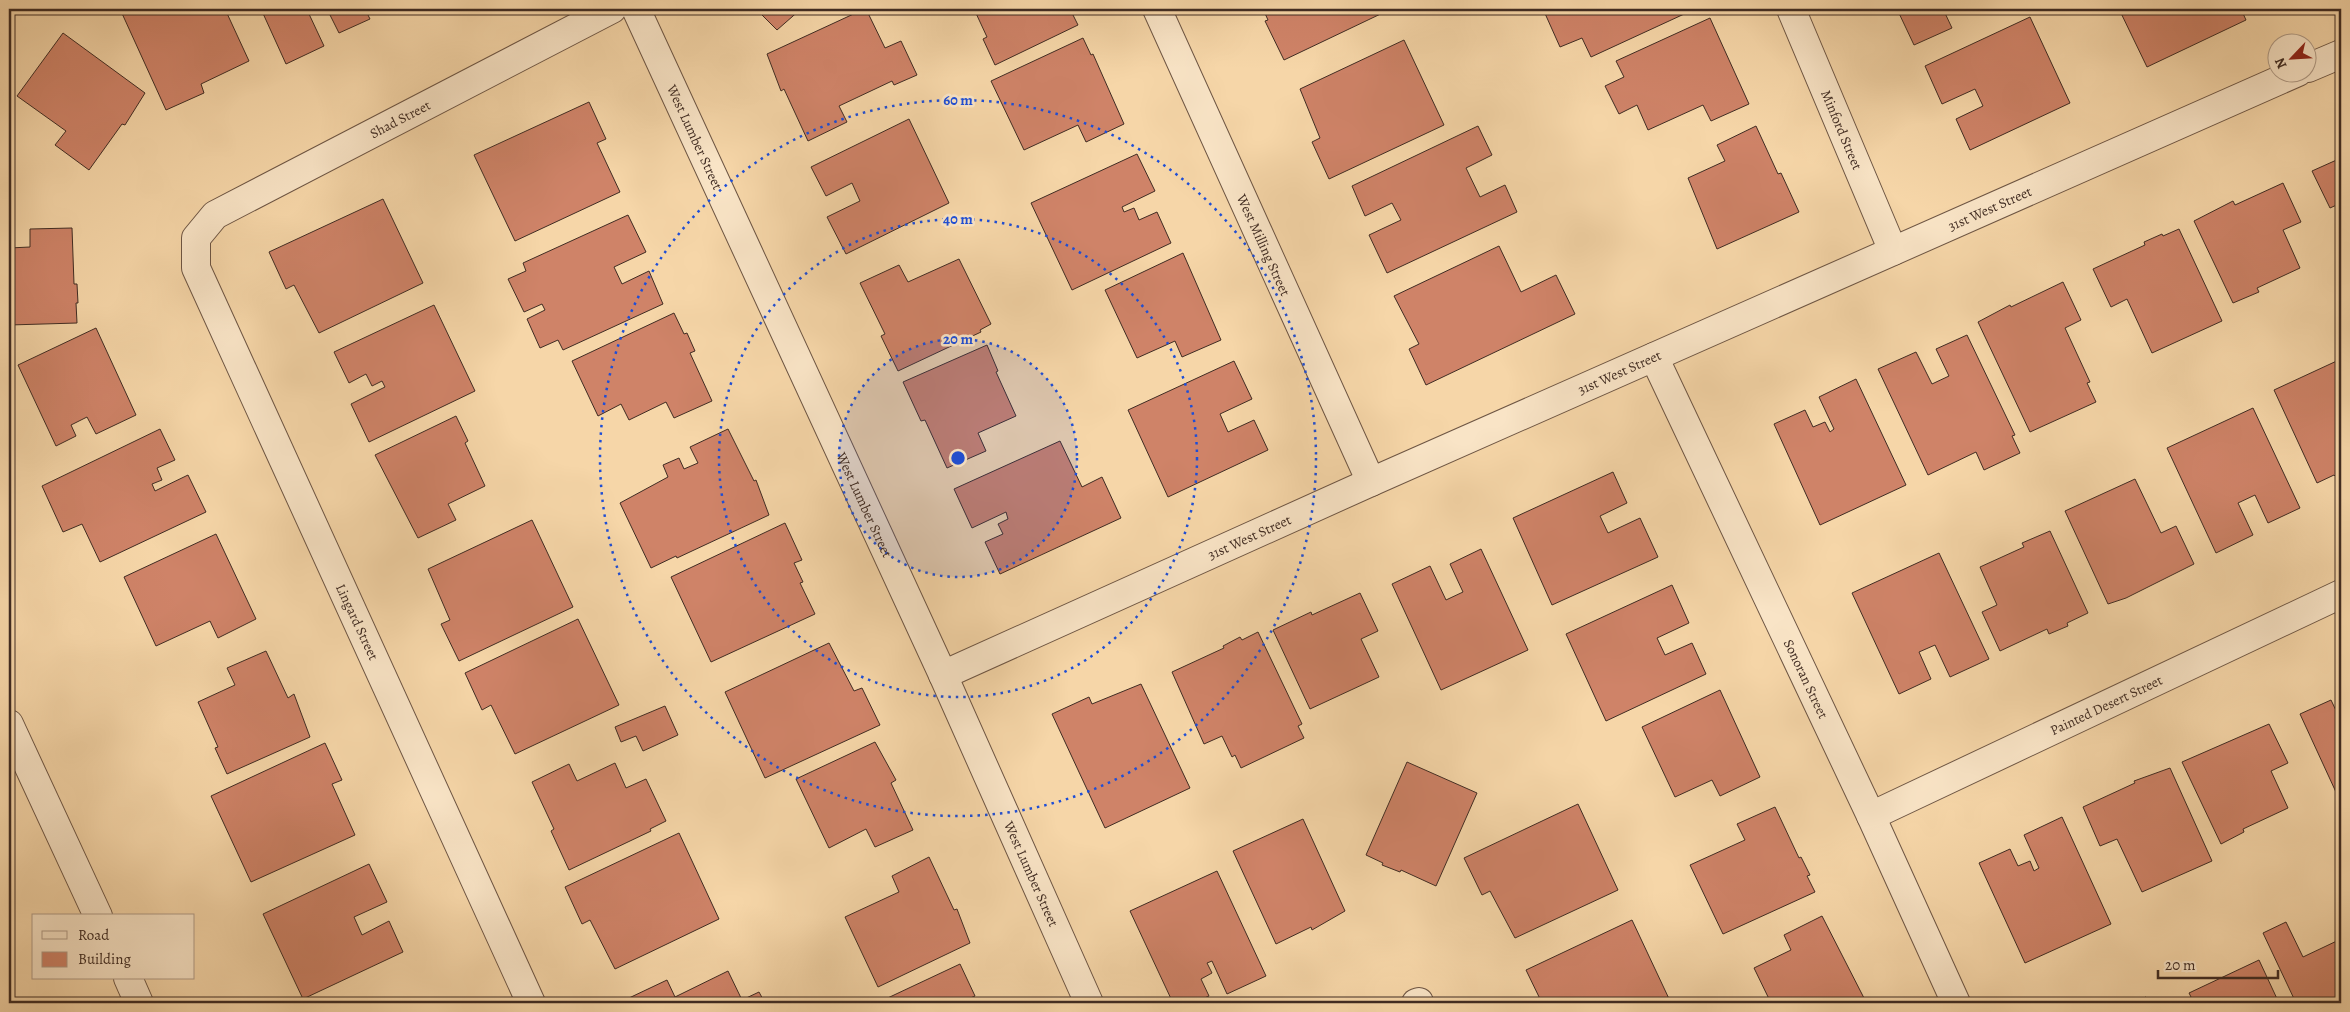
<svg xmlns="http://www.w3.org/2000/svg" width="2350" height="1012" viewBox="0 0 2350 1012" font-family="Alegreya,serif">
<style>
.building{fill:#cf8368;stroke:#402c23}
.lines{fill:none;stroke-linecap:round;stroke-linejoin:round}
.minor-casing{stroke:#6e5644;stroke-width:30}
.minor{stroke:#f9e4c6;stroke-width:28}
.ring{fill:none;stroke:#1d4ed8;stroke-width:2.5;stroke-dasharray:2.5 5}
.labels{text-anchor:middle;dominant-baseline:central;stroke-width:5;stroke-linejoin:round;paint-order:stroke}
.street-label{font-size:14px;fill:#402c23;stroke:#f9e4c6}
.centre{fill:#1d4ed8;stroke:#f9e4c6;stroke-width:2.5}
.ring-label{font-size:15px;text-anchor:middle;font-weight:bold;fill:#1d4ed8;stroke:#f9e4c6;stroke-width:5;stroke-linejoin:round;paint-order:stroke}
</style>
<rect width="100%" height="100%" fill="#f6d6a8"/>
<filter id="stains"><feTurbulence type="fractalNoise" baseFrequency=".004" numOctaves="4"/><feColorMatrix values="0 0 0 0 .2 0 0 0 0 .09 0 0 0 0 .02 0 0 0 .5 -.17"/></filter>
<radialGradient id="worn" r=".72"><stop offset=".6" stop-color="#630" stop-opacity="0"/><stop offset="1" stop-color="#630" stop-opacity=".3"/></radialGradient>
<path class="building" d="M120 9H225L249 61 201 84 204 93 166 110Z
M261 9H320L309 14 324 46 286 64Z
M327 9H365L370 19 339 33Z
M756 9H801L777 30Z
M974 9H1070L1078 25 995 65 983 39 987 37Z
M1251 9H1391L1284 60 1265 21 1268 20 1263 9 1253 14Z
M1543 9H1695L1591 57 1582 38 1560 47Z
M1897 9H1949L1944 11 1952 28 1914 45Z
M2119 9H2241L2246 20 2147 67Z
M860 11 861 14 867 11 885 48 901 41 917 75 894 85 892 81 839 106 847 122 808 141 784 89 781 91 767 54Z
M2030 17 2070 103 1970 150 1956 119 1983 106 1975 89 1942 104 1925 66Z
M1710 18 1749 104 1711 121 1703 105 1648 130 1637 105 1619 114 1605 86 1624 77 1616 61Z
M63 33 145 93 125 125 122 124 89 170 55 145 66 131 17 96Z
M1083 38 1091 55 1093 54 1124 124 1086 142 1078 125 1024 150 991 81Z
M1404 40 1444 125 1329 179 1312 142 1320 138 1300 89Z
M589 102 606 139 597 143 620 192 515 241 474 155Z
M909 119 949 203 846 254 827 217 860 201 852 183 826 196 811 167Z
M1478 126 1492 155 1466 168 1480 197 1505 185 1517 212 1387 273 1369 235 1401 220 1392 203 1365 216 1352 186Z
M1756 126 1778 174 1781 173 1799 212 1717 249 1688 178 1725 161 1717 145Z
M1137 154 1155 191 1122 207 1124 212 1134 208 1139 220 1157 212 1171 243 1072 290 1031 203Z
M2341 158V203L2330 208 2312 171Z
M2283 183 2301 222 2283 230 2300 268 2257 288 2259 292 2233 303 2194 221 2233 201 2235 205Z
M383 199 423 283 319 333 294 285 286 289 269 252Z
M628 215 646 252 614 267 622 284 649 271 663 304 563 350 558 340 540 348 527 319 545 310 542 304 524 312 508 279 526 271 523 263Z
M72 228 74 284H77L78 303H76L77 323 9 325V248L30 247V229Z
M2179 229 2222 321 2152 353 2127 299 2111 307 2093 269 2145 245 2144 242 2162 234 2163 236Z
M1499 246 1521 292 1556 275 1575 314 1426 385 1409 349 1419 344 1394 296Z
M1183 253 1221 340 1182 357 1175 341 1137 358 1105 290Z
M959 259 991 324 980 330 981 332 898 371 881 336 885 334 860 283 899 265 908 282Z
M2063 282 2081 320 2065 328 2090 382 2087 383 2096 402 2030 432 1978 322 2010 305 2011 307Z
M434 305 475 391 369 442 351 404 385 387 382 381 372 386 366 374 349 383 334 352Z
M674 313 684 334 687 333 695 351 690 353 712 401 674 418 666 402 629 420 621 404 598 416 572 361Z
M96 328 136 415 96 434 87 417 71 425 76 436 56 446 18 365Z
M1967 335 2015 435 2012 436 2020 453 1984 470 1976 452 1928 475 1878 369 1916 352 1932 384 1949 376 1936 349Z
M987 345 998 371 996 372 1016 416 978 433 986 451 947 468 925 420 921 421 903 382Z
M2341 359V474L2336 477 2334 475 2317 483 2274 390Z
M1234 361 1252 399 1220 414 1228 432 1254 420 1268 450 1168 497 1128 410Z
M1856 379 1906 485 1820 525 1774 424 1805 410 1813 427 1825 422 1830 432 1834 429 1819 397Z
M2253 408 2300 508 2268 523 2255 495 2238 503 2253 535 2216 553 2167 448Z
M456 416 468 441 465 443 485 486 448 504 456 520 418 538 375 455Z
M160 429 175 460 157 468 162 480 152 484 155 491 188 475 206 512 100 562 82 524 63 532 42 486Z
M728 429 754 481 756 480 769 515 677 558 676 556 651 568 620 503 668 477 663 465 679 458 684 469 698 463 690 447Z
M1060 441 1082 487 1102 477 1121 518 1000 574 985 542 1003 534 998 524 1008 519 1006 512 972 528 954 489Z
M1613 472 1627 503 1600 516 1608 533 1640 518 1658 557 1552 605 1513 518Z
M2135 479 2161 533 2176 526 2194 564 2126 598 2108 604 2065 511Z
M532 520 573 607 459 661 441 624 450 620 428 569Z
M785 523 802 560 794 563 803 582 800 583 815 614 711 662 671 577Z
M2050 531 2088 613 2067 623 2068 626 2049 634 2047 629 2000 651 1982 612 1997 605 1980 567 2024 547 2022 543Z
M216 534 256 619 218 638 210 621 156 646 124 577Z
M1481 549 1528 650 1441 690 1392 584 1430 566 1446 600 1463 592 1450 564Z
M1939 553 1989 659 1950 677 1935 645 1919 652 1931 679 1899 694 1852 593Z
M1672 585 1689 623 1657 638 1665 655 1692 643 1706 674 1606 721 1566 634Z
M1360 593 1378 631 1361 639 1379 677 1310 709 1273 630 1311 612 1312 615Z
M578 619 619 705 515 754 491 705 482 710 465 673Z
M1258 632 1302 724 1298 726 1304 738 1241 768 1235 755 1232 757 1222 736 1204 744 1172 672 1224 648 1223 646 1240 637 1242 640Z
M829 643 854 691 862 688 880 725 765 778 725 692Z
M266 651 288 698 294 694 310 737 227 774 215 748 218 747 198 702 235 685 227 668Z
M1141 684 1190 788 1105 828 1052 714 1089 697 1092 704Z
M1720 690 1760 777 1720 796 1712 780 1675 797 1642 727Z
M2331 700 2341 721V803L2300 714Z
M665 706 678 735 643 751 636 736 621 742 615 727Z
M2269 724 2288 763 2271 771 2288 808 2243 829 2244 832 2221 844 2182 762Z
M875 742 896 780 891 783 913 830 875 847 866 829 829 848 796 779Z
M325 743 342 780 332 784 355 835 251 882 211 796Z
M1407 762 1477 793 1436 886 1401 870 1400 872 1382 865 1383 863 1366 855Z
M615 763 626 788 646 779 666 821 650 829 651 831 569 870 551 831 554 829 532 782 569 764 577 781Z
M2170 768 2212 861 2142 892 2117 839 2100 846 2083 807 2135 783 2134 781Z
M1578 804 1618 890 1515 938 1490 891 1482 895 1464 858Z
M1775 807 1799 858 1801 857 1810 875 1807 876 1815 892 1723 934 1690 865 1745 840 1737 824Z
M2062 817 2111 924 2025 963 1979 863 2010 849 2018 866 2030 861 2034 871 2039 868 2024 835Z
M1303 819 1345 911 1312 930 1311 927 1276 944 1233 851Z
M679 833 719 919 615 969 590 920 582 924 565 887Z
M929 857 954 910 957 909 970 943 878 987 845 917 899 892 892 876Z
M369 864 387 902 354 917 362 935 389 921 403 952 303 999 263 914Z
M1217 871 1266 976 1227 994 1212 961 1207 963 1212 973 1201 979 1209 996 1193 1003H1173L1130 911Z
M1822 916 1865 1000 1858 1003H1771L1754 968 1791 950 1784 935Z
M1632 920 1671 1003H1542L1526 970Z
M2286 922 2303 957 2341 939V1003H2296L2263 933Z
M2259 960 2279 1003H2194L2189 993Z
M960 964 975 996 959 1003H877Z
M728 971 742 1000 759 992 765 1003H631L629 998 667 980 675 997Z
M2146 997 2149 1003H2132Z"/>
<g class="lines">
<defs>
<g id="minor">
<path id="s1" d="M636 9 943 675 1089 1003"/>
<path id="s2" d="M1157 9 1371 482"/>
<path id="s3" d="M1791 9 1893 251"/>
<path d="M2308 68 2341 54"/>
<path id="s4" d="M1654 357 1871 816 1956 1003"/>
<path id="s5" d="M943 675 1371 482 2298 72"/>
<path d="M9 724 98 916"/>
<path id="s6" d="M1871 816 2341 594"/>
<path d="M128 978 139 1003"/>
<path id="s7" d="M531 1003 196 268V238L215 215 612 9"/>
<path d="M1416 1003 1419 1002"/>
</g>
</defs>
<use href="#minor" class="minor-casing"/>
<use href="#minor" class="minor"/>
</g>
<circle cx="958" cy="458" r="119" fill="#1d4ed8" fill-opacity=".12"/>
<g class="ring">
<circle cx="958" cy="458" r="119"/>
<circle cx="958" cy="458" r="239"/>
<circle cx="958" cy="458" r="358"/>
</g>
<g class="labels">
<g class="street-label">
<text stroke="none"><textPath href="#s7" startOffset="1076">Shad Street</textPath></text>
<text stroke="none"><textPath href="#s3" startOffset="131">Minford Street</textPath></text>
<text stroke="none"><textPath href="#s1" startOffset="141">West Lumber Street</textPath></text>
<text stroke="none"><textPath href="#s5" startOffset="1146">31st West Street</textPath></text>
<text stroke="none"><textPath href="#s2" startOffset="259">West Milling Street</textPath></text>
<text stroke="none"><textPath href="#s5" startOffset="741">31st West Street</textPath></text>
<text stroke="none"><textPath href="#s1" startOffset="546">West Lumber Street</textPath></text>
<text stroke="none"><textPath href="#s5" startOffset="336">31st West Street</textPath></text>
<text transform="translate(357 622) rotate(65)">Lingard Street</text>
<text stroke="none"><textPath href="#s4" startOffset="356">Sonoran Street</textPath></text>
<text stroke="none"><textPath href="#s6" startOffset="260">Painted Desert Street</textPath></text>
<text stroke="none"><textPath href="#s1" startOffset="951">West Lumber Street</textPath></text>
</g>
</g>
<circle cx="958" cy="458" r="8" class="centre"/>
<g class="ring-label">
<text x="958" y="105">60 m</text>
<text x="958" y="224">40 m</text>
<text x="958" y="344">20 m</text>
</g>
<rect width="2350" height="1012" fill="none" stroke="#f6d6a8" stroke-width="30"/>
<rect x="10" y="10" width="2330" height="992" fill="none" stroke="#402c23" stroke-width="2.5"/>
<rect x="15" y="15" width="2320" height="982" fill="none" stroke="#402c23"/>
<rect x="32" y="914" width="162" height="65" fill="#f9e4c6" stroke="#af9a85"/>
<rect x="42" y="931" width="25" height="8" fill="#f9e4c6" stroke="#af9a85"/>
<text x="78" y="940" font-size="15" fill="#402c23">Road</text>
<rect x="42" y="952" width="25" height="15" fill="#cf8368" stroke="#af9a85"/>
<text x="78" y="964" font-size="15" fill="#402c23">Building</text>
<g transform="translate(2292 58) rotate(245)"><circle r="24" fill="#f9e4c6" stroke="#af9a85"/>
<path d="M0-4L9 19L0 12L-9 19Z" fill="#8f2418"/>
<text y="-8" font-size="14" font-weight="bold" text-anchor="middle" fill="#402c23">N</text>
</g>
<path d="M2158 970v8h120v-8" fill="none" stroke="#402c23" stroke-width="2.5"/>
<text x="2165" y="970" font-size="15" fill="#402c23" stroke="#f9e4c6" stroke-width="4" paint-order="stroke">20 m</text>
<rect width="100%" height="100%" filter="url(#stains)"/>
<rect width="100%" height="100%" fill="url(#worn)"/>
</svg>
